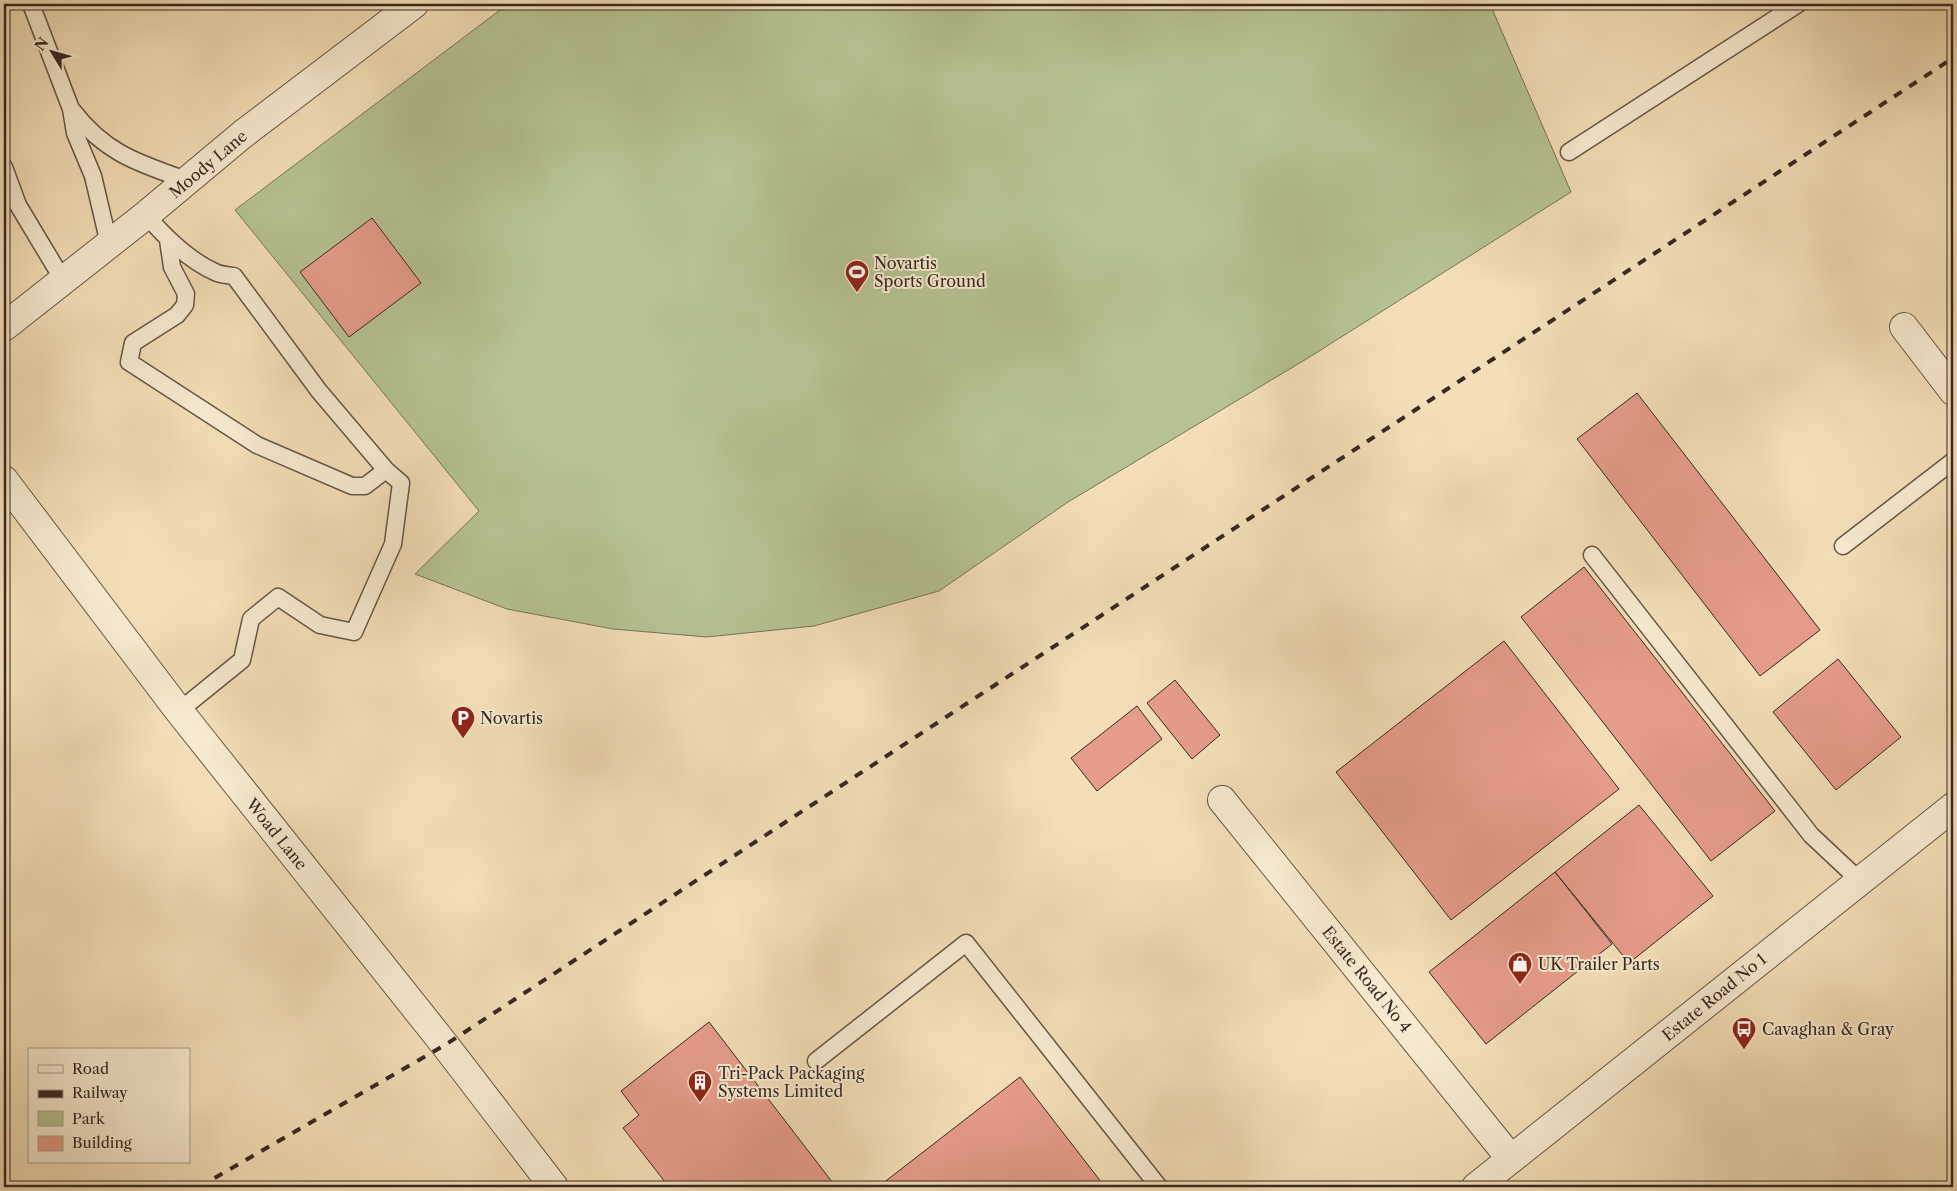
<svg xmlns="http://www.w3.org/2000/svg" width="1957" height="1191" viewBox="0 0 1957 1191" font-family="'Libre Caslon Text',serif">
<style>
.green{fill:#b6c292;stroke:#76755a}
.building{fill:#e69c8a;stroke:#372823}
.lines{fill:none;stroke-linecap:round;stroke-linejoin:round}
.service-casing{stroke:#665648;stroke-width:19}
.minor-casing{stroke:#665648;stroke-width:30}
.tertiary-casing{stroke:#665648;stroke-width:30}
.service{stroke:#f7ead0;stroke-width:16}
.minor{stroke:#f7ead0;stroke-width:28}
.tertiary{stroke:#f7ead0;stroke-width:28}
.rail{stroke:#372823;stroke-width:4;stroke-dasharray:9 9;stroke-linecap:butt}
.labels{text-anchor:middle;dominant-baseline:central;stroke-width:4;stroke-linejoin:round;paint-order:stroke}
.street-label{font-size:16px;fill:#372823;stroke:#f7ead0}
.poi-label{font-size:16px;fill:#372823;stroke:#f7ead0;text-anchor:start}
</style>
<rect width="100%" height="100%" fill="#f3deb7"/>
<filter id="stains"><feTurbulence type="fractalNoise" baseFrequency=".004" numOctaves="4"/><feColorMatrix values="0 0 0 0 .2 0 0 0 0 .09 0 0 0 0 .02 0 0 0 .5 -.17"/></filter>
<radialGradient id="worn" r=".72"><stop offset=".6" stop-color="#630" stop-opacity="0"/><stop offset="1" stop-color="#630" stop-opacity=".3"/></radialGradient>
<path class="green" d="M508 4H1490L1571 192 1308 358 1068 502 939 591 814 626 707 637 613 629 507 609 415 574 479 511 235 210Z"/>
<path class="building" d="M372 218 421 283 349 337 300 272Z
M1637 393 1820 630 1760 676 1577 439Z
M1584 567 1775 811 1711 861 1521 617Z
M1504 641 1619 789 1451 920 1336 772Z
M1838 659 1901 737 1836 790 1773 712Z
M1175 680 1220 735 1192 759 1147 703Z
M1137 706 1162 739 1097 791 1071 758Z
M1639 805 1713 896 1629 963 1555 872Z
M1555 872 1612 944 1486 1044 1429 972Z
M709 1022 836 1187H669L623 1128 639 1115 621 1091Z
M1020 1077 1105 1187H878Z"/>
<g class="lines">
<defs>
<path id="service" d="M31 4 71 109 75 133 93 176 109 244
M73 111C105 153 138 163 186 180
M1569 152 1798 4
M4 167 18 205 63 280
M146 215C165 237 188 260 215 272 220 275 228 275 234 276L319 391 386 470 365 486H352L257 445 129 362 133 343 177 315 185 305 186 294 172 267 168 240
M1843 546 1953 461
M1592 555 1811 835 1860 881
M179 711 242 660 251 619 278 597 320 625 354 632 393 544 401 483 386 470
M816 1061 966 943 1159 1187"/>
<path id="minor" d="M1904 327 1953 391
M1222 800 1511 1159"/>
<path id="tertiary" d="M4 327 146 215 243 134 414 4
M4 480 179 711 445 1045 554 1187
M1476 1187 1953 807"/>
</defs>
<use href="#service" class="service-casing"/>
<use href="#minor" class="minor-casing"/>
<use href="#tertiary" class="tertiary-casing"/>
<use href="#service" class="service"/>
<use href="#minor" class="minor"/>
<use href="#tertiary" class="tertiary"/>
<path class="rail" d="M199 1187 445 1045 1953 58"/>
</g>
<defs>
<symbol id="stadium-pin" viewBox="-11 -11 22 30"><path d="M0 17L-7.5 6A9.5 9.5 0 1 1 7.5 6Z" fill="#8f2418" stroke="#f7ead0"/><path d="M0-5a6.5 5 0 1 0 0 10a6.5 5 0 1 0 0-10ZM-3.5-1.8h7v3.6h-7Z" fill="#fff"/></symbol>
<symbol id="parking-pin" viewBox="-11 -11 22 30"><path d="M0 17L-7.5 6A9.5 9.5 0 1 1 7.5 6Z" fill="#8f2418" stroke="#f7ead0"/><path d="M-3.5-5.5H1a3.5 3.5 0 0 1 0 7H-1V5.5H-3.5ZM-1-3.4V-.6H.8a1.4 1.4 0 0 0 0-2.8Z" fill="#fff"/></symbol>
<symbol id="shop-pin" viewBox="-11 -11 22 30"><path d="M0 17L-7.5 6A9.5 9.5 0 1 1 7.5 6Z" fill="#8f2418" stroke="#f7ead0"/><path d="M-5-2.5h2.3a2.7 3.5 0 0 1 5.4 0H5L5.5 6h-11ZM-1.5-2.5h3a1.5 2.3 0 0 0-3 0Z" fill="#fff"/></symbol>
<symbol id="bus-pin" viewBox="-11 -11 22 30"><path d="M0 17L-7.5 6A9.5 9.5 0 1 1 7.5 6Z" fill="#8f2418" stroke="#f7ead0"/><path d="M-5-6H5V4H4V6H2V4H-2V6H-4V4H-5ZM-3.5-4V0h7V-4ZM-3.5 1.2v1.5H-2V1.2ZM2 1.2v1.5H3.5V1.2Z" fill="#fff"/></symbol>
<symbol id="building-pin" viewBox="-11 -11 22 30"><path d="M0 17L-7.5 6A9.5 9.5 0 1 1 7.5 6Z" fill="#8f2418" stroke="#f7ead0"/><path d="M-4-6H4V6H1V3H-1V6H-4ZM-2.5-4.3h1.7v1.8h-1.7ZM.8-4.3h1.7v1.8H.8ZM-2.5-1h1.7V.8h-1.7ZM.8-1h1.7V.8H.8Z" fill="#fff"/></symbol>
</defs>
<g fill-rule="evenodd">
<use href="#stadium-pin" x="843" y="258" width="28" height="38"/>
<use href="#parking-pin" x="449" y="704" width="28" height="38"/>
<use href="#shop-pin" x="1506" y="950" width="28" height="38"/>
<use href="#bus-pin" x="1730" y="1015" width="28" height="38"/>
<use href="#building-pin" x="686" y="1068" width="28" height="38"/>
</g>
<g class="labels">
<g class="street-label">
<text transform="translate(208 164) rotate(-40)">Moody Lane</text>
<text transform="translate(277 834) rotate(51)">Woad Lane</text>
<text transform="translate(1367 979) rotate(51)">Estate Road No 4</text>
<text transform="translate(1714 997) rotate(-39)">Estate Road No 1</text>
</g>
<g class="poi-label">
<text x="874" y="263">Novartis<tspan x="874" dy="18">Sports Ground</tspan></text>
<text x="480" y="718">Novartis</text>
<text x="1538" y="964">UK Trailer Parts</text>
<text x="1762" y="1029">Cavaghan &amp; Gray</text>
<text x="718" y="1073">Tri-Pack Packaging<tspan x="718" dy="18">Systems Limited</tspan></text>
</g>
</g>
<rect width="1957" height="1191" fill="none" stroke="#f3deb7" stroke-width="20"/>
<rect x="5" y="5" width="1947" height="1181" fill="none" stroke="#372823" stroke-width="2.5"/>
<rect x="10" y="10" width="1937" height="1171" fill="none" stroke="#372823"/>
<rect x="28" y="1048" width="162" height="115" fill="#f7ead0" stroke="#aa9c8b"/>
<rect x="38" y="1065" width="25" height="8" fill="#f7ead0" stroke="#aa9c8b"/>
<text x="72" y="1074" font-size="15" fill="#372823">Road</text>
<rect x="38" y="1090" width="25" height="8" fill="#372823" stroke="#aa9c8b"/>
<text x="72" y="1098" font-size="15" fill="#372823">Railway</text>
<rect x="38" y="1111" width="25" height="15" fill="#b6c292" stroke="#aa9c8b"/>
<text x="72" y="1124" font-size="15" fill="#372823">Park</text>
<rect x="38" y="1136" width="25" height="15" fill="#e69c8a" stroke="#aa9c8b"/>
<text x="72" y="1148" font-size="15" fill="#372823">Building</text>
<g transform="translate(52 52) rotate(307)" stroke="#f7ead0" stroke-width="4" paint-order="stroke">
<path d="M0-4L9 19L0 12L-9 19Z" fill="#372823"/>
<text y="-8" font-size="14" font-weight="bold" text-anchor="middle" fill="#372823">N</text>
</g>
<rect width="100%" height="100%" filter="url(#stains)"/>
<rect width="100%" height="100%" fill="url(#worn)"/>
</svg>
